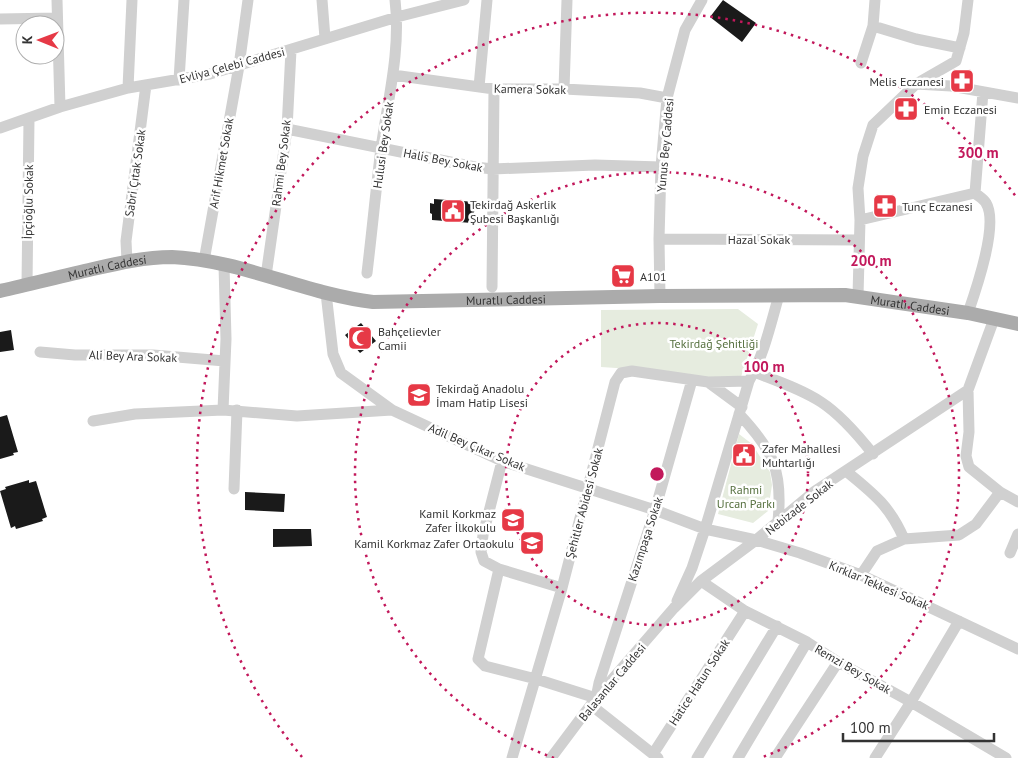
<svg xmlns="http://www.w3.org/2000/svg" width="1018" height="758" viewBox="0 0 1018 758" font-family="'PT Sans',sans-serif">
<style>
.green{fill:#e6ecdf}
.building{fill:#1a1a1a}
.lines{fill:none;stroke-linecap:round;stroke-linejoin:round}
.minor{stroke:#d0d0d0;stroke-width:11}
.major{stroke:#ababab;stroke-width:14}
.ring{fill:none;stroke:#c2185b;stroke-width:2.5;stroke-dasharray:2.5 5}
.labels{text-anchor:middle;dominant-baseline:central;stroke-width:5;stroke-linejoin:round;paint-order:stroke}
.street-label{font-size:12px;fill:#333;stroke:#fff}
.poi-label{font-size:12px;fill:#333;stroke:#fff;text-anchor:start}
.park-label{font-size:12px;fill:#56703f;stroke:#fff}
.centre{fill:#c2185b;stroke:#fff;stroke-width:2.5}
.ring-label{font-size:15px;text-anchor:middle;font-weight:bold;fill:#c2185b;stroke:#fff;stroke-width:5;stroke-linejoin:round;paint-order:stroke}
</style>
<rect width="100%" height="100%" fill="#fff"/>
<path class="green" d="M738 309 758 324 741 377 721 379 662 371 601 367V310Z
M739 434 752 444 770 472 772 485 768 511 753 523 718 514Z"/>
<path class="building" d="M723 0 756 23 742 42 710 17Z
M434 199 476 202 472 223 432 220V214L430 213V203L434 204Z
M361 323 376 341 360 353 345 335Z
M11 330 14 350 0 352V332Z
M7 415 18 452 13 453 14 455 0 459V417Z
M29 480V483L36 481 47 517 42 519 43 521 16 529 15 526 11 528 0 491 6 489 5 487Z
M245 492 285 494 284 512 245 510Z
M273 529H311L312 546 273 547Z"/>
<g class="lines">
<path class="minor" d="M57 0 60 107
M322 0 325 38
M0 19 57 18
M873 26 916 39 960 48
M861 63 873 26 875 0
M393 75 494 89H564L640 93 667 98
M179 80 184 0
M916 84 956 61 964 33 968 0
M479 87 487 0
M128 88 132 0
M564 89 567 0
M0 128 60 107 128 88 210 74 397 17 464 0
M287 129 475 167 493 169 595 165 661 167
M860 220 975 193
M659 239 859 240
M127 261 126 241 146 85
M204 261 239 66 248 0
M367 273C372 231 376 189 381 148 388 99 401 49 395 0
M266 276 287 129 291 50
M27 285 29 119
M492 287 494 89
M326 293 333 354 341 373 392 410 502 461 655 510 705 529 756 540 800 553 861 575 1018 649
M660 296 659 239 661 167 667 98 685 30 702 0
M858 296 860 220 858 188 863 156 873 125 916 84 951 86 1018 98
M968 313C976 290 999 224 986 203 984 199 978 196 975 193L983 92
M40 352 75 355H153L225 361
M754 372C777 381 801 389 821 402 841 415 858 435 873 454
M708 382 742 407
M968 390 969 432 966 456 969 467 1000 492 1018 502
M223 410 226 339 224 265
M739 414C773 450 783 471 778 521
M93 421 135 414 223 410 297 416 392 410
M502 461 483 535 481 552 484 561 499 569 478 659 485 666 536 679 596 698 599 683 655 510 692 380
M846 471C873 493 890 506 904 539
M234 489 237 410
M1010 553 1018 534
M499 569 562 588
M861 575 877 551 904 539 959 535 976 524 1000 492
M701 581 745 611 807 642 838 662 911 702 1006 758
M677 601 692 568 705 529 749 381C764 355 771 323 779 295
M591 705 658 758
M653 754 745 611
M512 758 562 588 615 382 621 373 632 371 708 382 749 381
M551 758 596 698 674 608 701 581 756 540 815 491 968 390 994 319
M697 758 777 626
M738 758 807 642
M775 758 838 662
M875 758 911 702 959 621"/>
<path class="major" id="s1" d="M0 291C31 284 62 276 93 269 119 263 145 257 172 257 241 260 305 294 373 302L660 296 845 295 968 313 1018 324"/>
</g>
<g class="ring">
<circle cx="657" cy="474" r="151"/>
<path d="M554 758A302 302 0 1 1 760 758"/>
<path d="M302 757A454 454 0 1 1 1017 198"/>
</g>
<defs>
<symbol id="pharmacy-square" viewBox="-11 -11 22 22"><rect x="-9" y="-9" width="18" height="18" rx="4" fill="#e63946" stroke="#fff"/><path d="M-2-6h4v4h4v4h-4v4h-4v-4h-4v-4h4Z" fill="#fff"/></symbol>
<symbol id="civic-square" viewBox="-11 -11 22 22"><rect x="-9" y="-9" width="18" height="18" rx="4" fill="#e63946" stroke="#fff"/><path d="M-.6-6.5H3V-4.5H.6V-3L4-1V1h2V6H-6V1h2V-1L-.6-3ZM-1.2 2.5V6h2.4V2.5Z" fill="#fff"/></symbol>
<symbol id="supermarket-square" viewBox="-11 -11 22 22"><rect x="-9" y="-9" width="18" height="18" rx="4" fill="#e63946" stroke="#fff"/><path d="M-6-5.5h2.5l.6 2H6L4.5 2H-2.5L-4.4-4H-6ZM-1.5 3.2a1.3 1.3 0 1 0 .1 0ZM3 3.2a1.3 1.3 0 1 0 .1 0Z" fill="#fff"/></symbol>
<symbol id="mosque-square" viewBox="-11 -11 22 22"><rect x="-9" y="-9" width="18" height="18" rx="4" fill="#e63946" stroke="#fff"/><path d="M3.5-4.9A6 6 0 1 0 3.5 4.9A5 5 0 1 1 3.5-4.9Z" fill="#fff"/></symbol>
<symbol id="school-square" viewBox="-11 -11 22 22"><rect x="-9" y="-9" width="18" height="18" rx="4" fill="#e63946" stroke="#fff"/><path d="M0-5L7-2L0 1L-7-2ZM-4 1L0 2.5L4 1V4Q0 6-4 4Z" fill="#fff"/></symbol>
</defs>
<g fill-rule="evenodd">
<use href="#pharmacy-square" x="948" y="67" width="28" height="28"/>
<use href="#pharmacy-square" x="892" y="95" width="28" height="28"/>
<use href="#pharmacy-square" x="871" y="192" width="28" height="28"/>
<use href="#civic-square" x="439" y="197" width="28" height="28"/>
<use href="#supermarket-square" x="609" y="262" width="28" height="28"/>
<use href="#mosque-square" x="346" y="324" width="28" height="28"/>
<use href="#school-square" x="405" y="381" width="28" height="28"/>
<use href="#civic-square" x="730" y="441" width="28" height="28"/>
<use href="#school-square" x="499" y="506" width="28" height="28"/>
<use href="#school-square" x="518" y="529" width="28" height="28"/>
</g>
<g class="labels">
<g class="street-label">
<text transform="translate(232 65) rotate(-15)">Evliya Çelebi Caddesi</text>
<text transform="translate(530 89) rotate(1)">Kamera Sokak</text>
<text transform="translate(383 145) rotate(-82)">Hulusi Bey Sokak</text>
<text transform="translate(665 145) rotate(-85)">Yunus Bey Caddesi</text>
<text transform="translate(443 160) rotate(11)">Halis Bey Sokak</text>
<text transform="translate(221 163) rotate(-80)">Arif Hikmet Sokak</text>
<text transform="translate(281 163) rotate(-83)">Rahmi Bey Sokak</text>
<text transform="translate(135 173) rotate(-82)">Sabri Çıtak Sokak</text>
<text transform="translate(28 202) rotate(-89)">İpçioğlu Sokak</text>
<text x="759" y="239">Hazal Sokak</text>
<text stroke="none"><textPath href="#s1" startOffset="110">Muratlı Caddesi</textPath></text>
<text stroke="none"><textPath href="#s1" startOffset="515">Muratlı Caddesi</textPath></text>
<text stroke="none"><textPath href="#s1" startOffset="920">Muratlı Caddesi</textPath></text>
<text transform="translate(133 356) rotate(2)">Ali Bey Ara Sokak</text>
<text transform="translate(477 447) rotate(23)">Adil Bey Çıkar Sokak</text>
<text transform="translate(584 503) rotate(-75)">Şehitler Abidesi Sokak</text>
<text transform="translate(799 507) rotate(-38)">Nebizade Sokak</text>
<text transform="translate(645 539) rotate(-72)">Kazımpaşa Sokak</text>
<text transform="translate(879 585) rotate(23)">Kırklar Tekkesi Sokak</text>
<text transform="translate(853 669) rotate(30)">Remzi Bey Sokak</text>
<text transform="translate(612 682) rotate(-50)">Balasanlar Caddesi</text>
<text transform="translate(699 682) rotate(-57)">Hatice Hatun Sokak</text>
</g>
<g class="poi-label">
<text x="944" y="81" text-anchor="end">Melis Eczanesi</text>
<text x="924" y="109">Emin Eczanesi</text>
<text x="470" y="204">Tekirdağ Askerlik<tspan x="470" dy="14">Şubesi Başkanlığı</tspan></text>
<text x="902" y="206">Tunç Eczanesi</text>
<text x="640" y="276">A101</text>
<text x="378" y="331">Bahçelievler<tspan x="378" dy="14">Camii</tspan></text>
<text x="436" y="388">Tekirdağ Anadolu<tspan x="436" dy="14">İmam Hatip Lisesi</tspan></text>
<text x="762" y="448">Zafer Mahallesi<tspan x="762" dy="14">Muhtarlığı</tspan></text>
<text x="496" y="513" text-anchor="end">Kamil Korkmaz<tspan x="496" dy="14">Zafer İlkokulu</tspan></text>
<text x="514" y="543" text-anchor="end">Kamil Korkmaz Zafer Ortaokulu</text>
</g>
<g class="park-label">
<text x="714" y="343">Tekirdağ Şehitliği</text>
<text x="746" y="489">Rahmi<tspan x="746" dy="14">Urcan Parkı</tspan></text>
</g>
</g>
<circle cx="657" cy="474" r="8" class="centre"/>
<g class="ring-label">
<text x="978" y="158">300 m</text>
<text x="871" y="266">200 m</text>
<text x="764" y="372">100 m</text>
</g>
<g transform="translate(40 40) rotate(271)"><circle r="24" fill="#ffffff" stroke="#adadad"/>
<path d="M0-4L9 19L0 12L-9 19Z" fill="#e63946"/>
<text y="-8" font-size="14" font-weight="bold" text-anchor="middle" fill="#333333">K</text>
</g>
<path d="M843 733v8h151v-8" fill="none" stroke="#333333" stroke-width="2.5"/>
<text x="850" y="733" font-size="15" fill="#333333" stroke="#ffffff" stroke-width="4" paint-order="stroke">100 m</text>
</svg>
